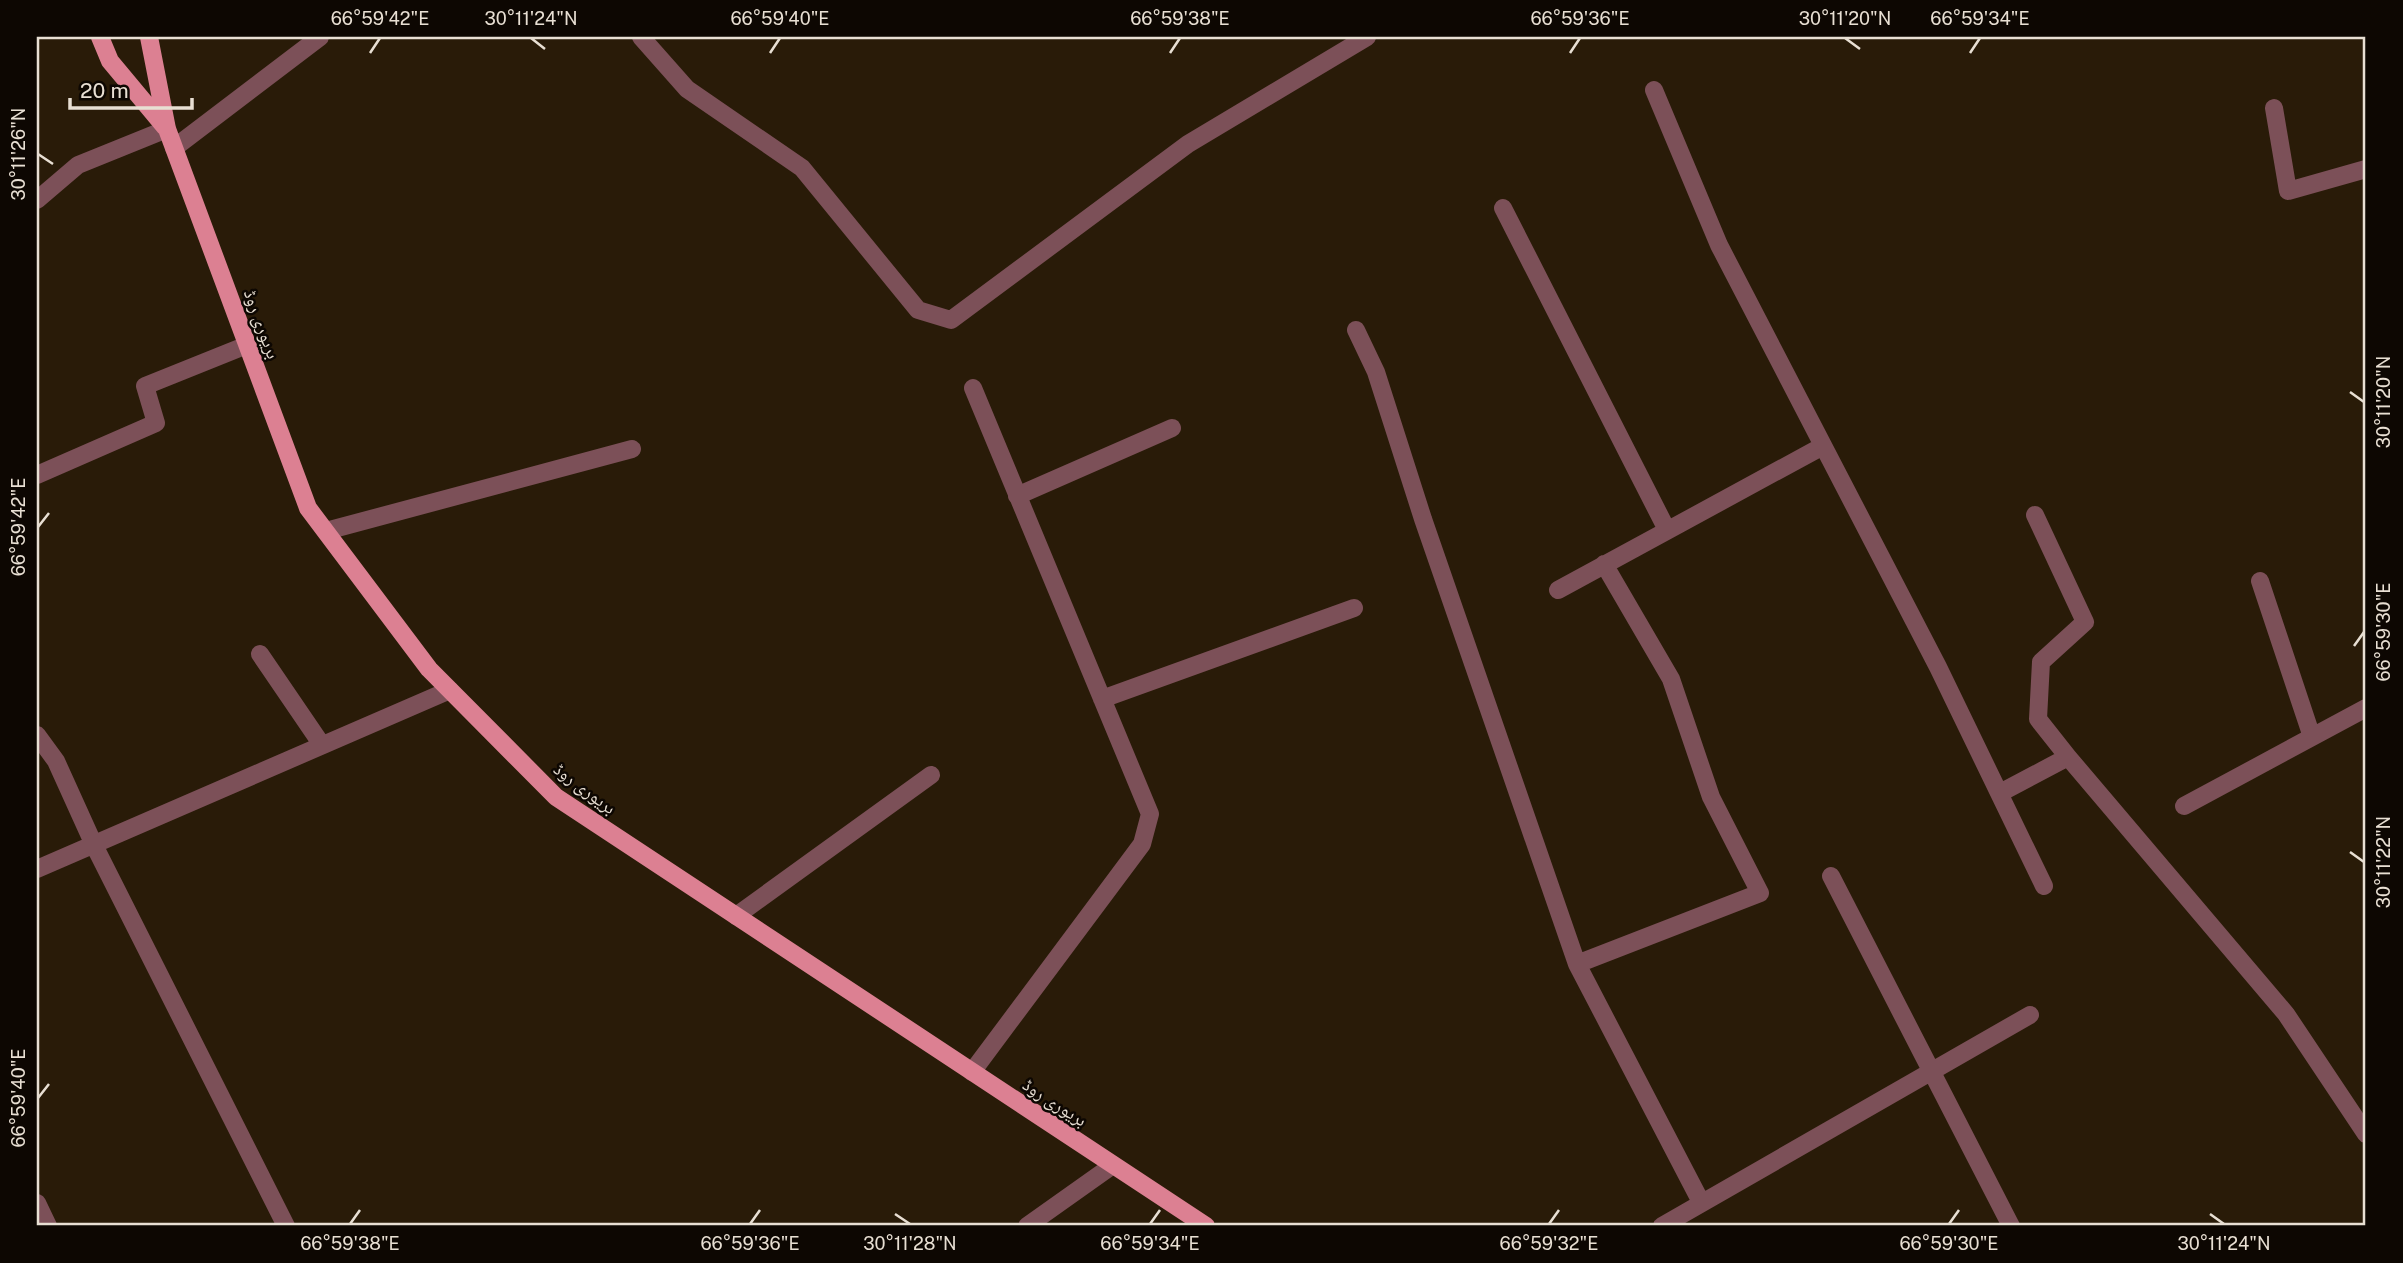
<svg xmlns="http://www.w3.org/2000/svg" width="2403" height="1263" viewBox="0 0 2403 1263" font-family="'Public Sans','Noto Naskh Arabic',sans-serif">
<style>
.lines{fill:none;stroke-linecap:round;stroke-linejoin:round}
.minor{stroke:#7c5058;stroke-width:18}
.major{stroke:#dc8092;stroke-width:18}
.ticks{fill:none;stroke:#e8dfd3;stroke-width:2.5}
.labels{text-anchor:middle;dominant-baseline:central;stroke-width:5;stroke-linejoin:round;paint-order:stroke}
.street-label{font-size:18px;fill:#e8dfd3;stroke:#0d0702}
.neatline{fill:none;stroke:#e8dfd3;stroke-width:2.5}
.ticks-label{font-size:18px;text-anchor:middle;fill:#e8dfd3}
</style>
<rect width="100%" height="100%" fill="#291b08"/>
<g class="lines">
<path class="minor" d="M641 37 687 89 802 168 918 310 951 320 1188 144 1367 37
M1654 90 1719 245 1938 667 2044 886
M2274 108 2288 191 2366 169
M174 148 320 37
M37 200 78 165 167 129
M1503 208 1667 530
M1356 330 1376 372 1423 519 1577 964 1701 1202
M37 475 156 423 145 386 247 345
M1017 496 1172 428
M2035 515 2085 622 2041 662 2038 719 2068 757
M326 531 632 449
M2260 581 2312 737
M1558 590 1823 446
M260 654 322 745
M1102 699 1354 608
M37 735 56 761 94 845 286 1226
M2000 793 2068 757 2286 1014 2366 1134
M2184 806 2366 708
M37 869 450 690
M1831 876 2011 1226
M736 916 931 775
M1577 964 1760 893 1711 797 1671 679 1604 564
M972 1072 1142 844 1150 814 973 388
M37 1203 48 1226
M1027 1226 1113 1165
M1662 1226 2030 1015"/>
<path class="major" d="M100 37 110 61 165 127
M149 37 167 129 308 508 429 669 556 797 1206 1226"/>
</g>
<path class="ticks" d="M531 38 545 49M1845 38 1860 49M370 53 380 38M770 53 780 38M1170 53 1180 38M1570 53 1580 38M1970 53 1980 38M38 154 53 164M2350 392 2364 402M38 527 49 513M2354 646 2364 632M2350 852 2364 862M38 1098 49 1084M895 1214 910 1224M2210 1214 2224 1224M350 1224 360 1210M750 1224 760 1210M1150 1224 1160 1210M1549 1224 1559 1210M1949 1224 1959 1210"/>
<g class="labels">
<g class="street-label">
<text transform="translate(262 324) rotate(70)">بریوری روڈ</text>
<text transform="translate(585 788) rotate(37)">بریوری روڈ</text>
<text transform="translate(1055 1102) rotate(33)">بریوری روڈ</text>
</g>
</g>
<rect width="2403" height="1263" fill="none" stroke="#0d0702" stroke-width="77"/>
<path d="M70 98v10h122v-10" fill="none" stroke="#e8dfd3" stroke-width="3.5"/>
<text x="80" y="98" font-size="21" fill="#e8dfd3" stroke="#0d0702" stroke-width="5" paint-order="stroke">20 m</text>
<rect x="38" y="38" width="2326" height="1186" class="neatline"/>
<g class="ticks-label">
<text x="380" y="25">66°59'42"E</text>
<text x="531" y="25">30°11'24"N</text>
<text x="780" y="25">66°59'40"E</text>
<text x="1180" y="25">66°59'38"E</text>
<text x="1580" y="25">66°59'36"E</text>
<text x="1845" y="25">30°11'20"N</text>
<text x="1980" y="25">66°59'34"E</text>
<text transform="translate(19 154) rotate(-90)" y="6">30°11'26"N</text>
<text transform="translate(2384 402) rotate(-90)" y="6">30°11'20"N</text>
<text transform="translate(19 527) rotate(-90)" y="6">66°59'42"E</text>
<text transform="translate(2384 632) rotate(-90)" y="6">66°59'30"E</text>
<text transform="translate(2384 862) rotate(-90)" y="6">30°11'22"N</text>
<text transform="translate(19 1098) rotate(-90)" y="6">66°59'40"E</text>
<text x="350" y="1250">66°59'38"E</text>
<text x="750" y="1250">66°59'36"E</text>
<text x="910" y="1250">30°11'28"N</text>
<text x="1150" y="1250">66°59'34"E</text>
<text x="1549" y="1250">66°59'32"E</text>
<text x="1949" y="1250">66°59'30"E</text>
<text x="2224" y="1250">30°11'24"N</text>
</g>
</svg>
